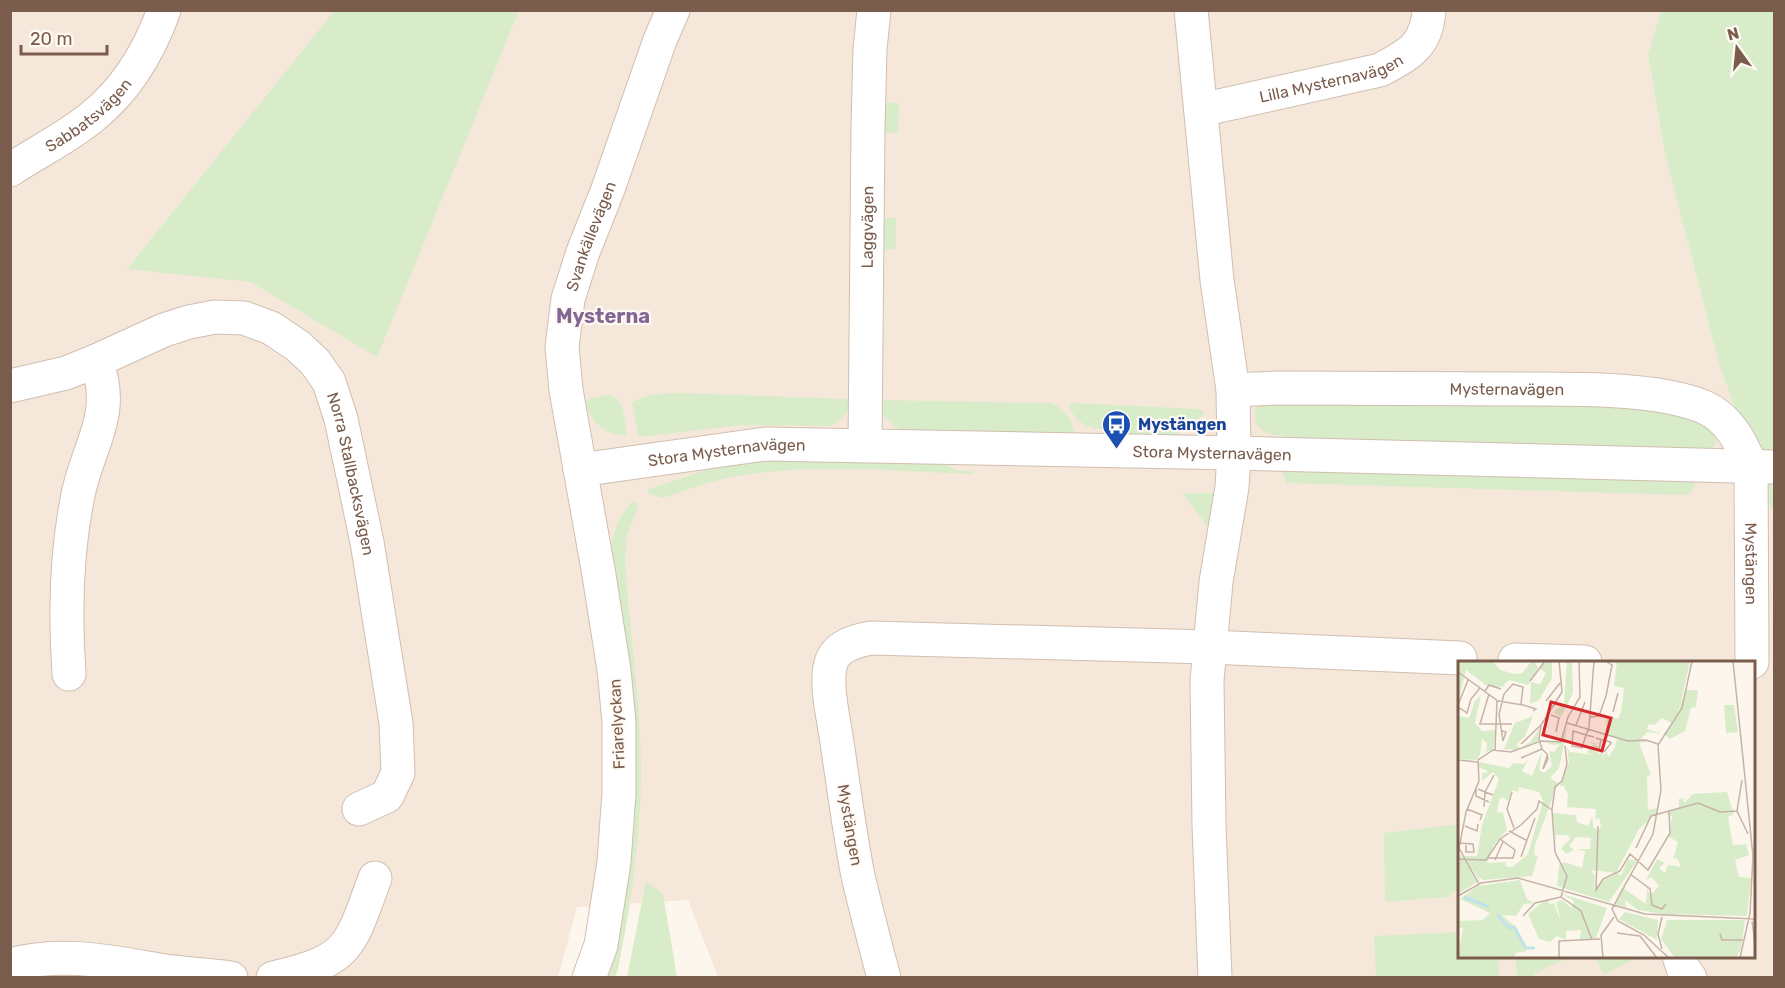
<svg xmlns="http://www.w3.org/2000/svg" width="1785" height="988" viewBox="0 0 1785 988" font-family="Rubik,sans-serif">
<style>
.residential{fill:#f5e8da;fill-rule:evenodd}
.green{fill:#d8ecc9}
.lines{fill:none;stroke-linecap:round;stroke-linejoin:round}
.minor-casing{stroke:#d1beb0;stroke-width:35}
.minor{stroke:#fff;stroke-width:33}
.labels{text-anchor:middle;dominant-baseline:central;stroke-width:4.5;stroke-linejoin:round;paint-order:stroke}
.street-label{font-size:16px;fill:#7a5c4d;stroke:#fffaf3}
.transit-label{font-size:16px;font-weight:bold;fill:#164399;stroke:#fffaf3;text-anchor:start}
.quarter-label{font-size:20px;font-weight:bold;fill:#846695;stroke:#fffaf3}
.inset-river{fill:none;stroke:#bfe3e8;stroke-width:3}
.inset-road{fill:none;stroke:#c5b3a7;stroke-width:1.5}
.view{fill:#d62828;fill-opacity:0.15;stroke:#d62828;stroke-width:3}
.inset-edge{fill:none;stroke:#7a5c4d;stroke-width:3}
</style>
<rect width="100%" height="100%" fill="#fdf6ec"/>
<path class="residential" d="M10 11H334L128 268 250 282 376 356 519 11H1661L1648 55 1665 154 1719 364 1771 508 1774 509V977H718L688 900 577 907 558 977H11ZM1460 662H1754V956H1460Z"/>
<path class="green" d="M334 11H519L377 357 250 282 127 269Z
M1661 11H1774V509H1771L1719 364 1665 154 1648 55Z
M878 102 899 103 898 133 877 132Z
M876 218H896V249L876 250Z
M713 394 846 399 849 401C851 412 840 421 830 426L742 425 639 437 632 403C649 389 691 394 713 394Z
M605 395C626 395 624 419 627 435 606 438 588 419 585 400Z
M1555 399 1698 416 1718 435 1714 447 1707 449 1284 442 1282 435C1265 437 1252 427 1255 408L1266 403Z
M880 400 1051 403C1064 408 1072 418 1074 432V434L905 430 895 427 880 413Z
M1076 403 1196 409 1203 411 1204 414 1188 429 1165 439 1092 428C1079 423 1073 417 1068 404Z
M762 459 942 463 956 470 975 472 970 474C893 471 814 463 737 476 711 480 687 491 662 498L648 493 649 489 703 471Z
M1282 471 1687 481 1694 483 1695 486 1689 494 1683 495 1286 483Z
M1183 493H1220L1211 531 1183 494Z
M634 501H636L638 508 627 534 625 560C629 630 641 700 641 770 641 837 631 904 618 969L615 977 605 978 610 559C612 539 616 515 634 501Z
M1459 824V888L1448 897 1385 902 1384 833Z
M646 881 663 894 677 977H627Z
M1459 932 1460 956 1498 957 1499 977H1376L1374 936Z
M1515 957V956L1569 957 1534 974 1535 978 1517 977Z
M1595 957H1638L1604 975Z"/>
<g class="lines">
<defs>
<g id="minor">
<path d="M1191 10 1217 280 1233 390 1234 453 1232 487 1216 582 1207 680 1209 825 1215 978"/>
<path id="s1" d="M1201 110 1380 70C1408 55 1427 46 1429 10"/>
<path id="s2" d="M10 170C37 152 68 137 92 117 127 89 149 52 164 10"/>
<path id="s3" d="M96 361 164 330 189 322 215 317 244 318 271 328 298 346 315 362 329 382 341 419 367 542 396 723 398 773 387 796 359 809"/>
<path d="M10 386 66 373 96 361C117 414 88 445 78 495 66 553 65 616 69 674"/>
<path id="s4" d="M1233 390 1277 388C1361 389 1444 388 1528 389 1577 389 1659 388 1704 407 1729 418 1741 442 1751 466L1752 662"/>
<path id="s5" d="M865 445 868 128 870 49 874 10"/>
<path id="s6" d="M580 470 765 444 1234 453 1774 467"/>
<path d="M1515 660 1585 662"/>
<path d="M1679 956 1683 968 1690 978"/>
<path d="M10 965C61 950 116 963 166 971 188 974 209 975 231 978"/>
<path d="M273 978C351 960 349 948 375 878"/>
<path id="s7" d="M589 978 601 945 614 862 619 793V722L614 670 599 575 566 390 562 347 568 299 583 252 608 189 660 40 673 10"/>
<path d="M884 978C875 944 866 910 858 876 849 830 843 782 836 736 833 716 825 683 831 663 836 646 855 641 871 638L1210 647 1460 658"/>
</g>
</defs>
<use href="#minor" class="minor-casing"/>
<use href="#minor" class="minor"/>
</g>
<defs>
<symbol id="bus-pin" viewBox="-11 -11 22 30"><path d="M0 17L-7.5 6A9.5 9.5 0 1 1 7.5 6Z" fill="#1a4fb4" stroke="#fffaf3"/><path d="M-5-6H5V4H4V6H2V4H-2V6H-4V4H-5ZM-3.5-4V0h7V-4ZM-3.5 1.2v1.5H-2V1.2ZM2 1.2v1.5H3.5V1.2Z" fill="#fff"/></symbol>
</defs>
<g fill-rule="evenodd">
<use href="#bus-pin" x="1100" y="408" width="33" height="45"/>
</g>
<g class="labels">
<g class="street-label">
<text stroke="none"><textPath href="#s1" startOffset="134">Lilla Mysternavägen</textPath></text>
<text stroke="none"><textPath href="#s2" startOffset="96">Sabbatsvägen</textPath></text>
<text stroke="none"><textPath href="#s5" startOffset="218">Laggvägen</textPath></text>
<text stroke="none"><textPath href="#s7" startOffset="754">Svankällevägen</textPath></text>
<text stroke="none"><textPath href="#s4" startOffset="274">Mysternavägen</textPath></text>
<text stroke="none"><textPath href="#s6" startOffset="634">Stora Mysternavägen</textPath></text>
<text stroke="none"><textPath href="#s6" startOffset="148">Stora Mysternavägen</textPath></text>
<text stroke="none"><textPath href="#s3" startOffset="360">Norra Stallbacksvägen</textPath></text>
<text stroke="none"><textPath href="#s4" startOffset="648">Mystängen</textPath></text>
<text transform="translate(617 724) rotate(-93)">Friarelyckan</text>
<text transform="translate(850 825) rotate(80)">Mystängen</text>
</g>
<g class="transit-label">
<text x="1138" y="424">Mystängen</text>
</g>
<g class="quarter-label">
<text x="603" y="316">Mysterna</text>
</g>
</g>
<g transform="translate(1458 661)">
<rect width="297" height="297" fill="#fdf6ec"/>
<path d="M0 0H35L42 9 57 13 64 12 74 0H83L84 1H77L80 7 70 24 51 19 44 26 29 25 8 9 0 41ZM89 0H94V17L81 39 72 43 73 21 82 23 88 12 81 7ZM109 0H114L115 32 103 56 95 51 106 43ZM159 0H232L221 50 213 62 204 57 197 64 191 63 189 68 204 73 189 71 182 79 191 80 181 82 193 114 189 115 190 149 199 147 198 153 181 168 158 212 133 209 137 215 136 229 144 220 160 212 163 215 170 198 179 200 151 241 99 225 101 204 106 201 124 207 127 190 119 188H132L133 177 118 176 111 185 116 189 108 193 103 187 112 178 110 174H98V184L95 152 118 154 119 161 130 165 134 156 136 167 141 169 143 164 141 157 137 158 138 148 109 146 110 134 106 125H102L111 101 109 86 112 91 136 94 129 92 131 85 136 84 132 81 141 83H137L141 86 136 91 140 90V94L143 90 145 95 146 91 147 95 148 90 151 96 157 86 159 78 148 74V61L150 55 160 58 163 51 166 27 156 25ZM228 29H240L238 46 233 47 227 70 212 78 206 73 216 61ZM23 34 17 62 24 70 38 69 35 88 28 91 29 82 24 78 22 94 18 99 0 98V55L11 57 17 40ZM266 44H276L280 71 268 72ZM75 55 67 75 58 84 62 87 72 81 81 68 80 80 57 89 46 88 57 62ZM110 64 101 107 92 117 100 122 77 184 76 194 80 195 74 215 25 219 21 216 22 220 3 190 6 195H19L24 164 41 118 35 111 24 120V112L31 111 21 106 19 124 21 101 51 107 55 102 66 103 70 99 64 110 74 115 84 90 81 109 86 112 94 105 91 90 96 91 102 83 96 84 86 81 102 82ZM61 126 81 131 85 140 70 193 54 206 47 205 48 201 29 202 35 185 49 169 45 151 39 152 41 139 44 136 50 140 54 129 60 131ZM269 131 276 153 270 156 275 184 288 183 291 194 277 199 281 216 293 217 289 255 206 253 180 249 167 239 168 247 157 243 163 228 172 213 165 227 188 243 189 226 192 235 201 225 194 216 188 219 199 198 207 202 201 207 207 212 210 204 223 206 219 197 215 198 220 181 211 176 214 155 208 153 221 146V138L225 137 226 142 235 133ZM2 193 13 206 19 221 0 233ZM62 219 69 238 76 242 66 243 58 255 44 254 59 267 69 290 57 292V297H0L5 267 0 266V260L25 259 32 252 2 238 20 225ZM104 233 149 247 138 277 122 279 123 269 108 270V279L99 275 92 281 81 278 70 253 89 238 92 244 96 242 104 264 98 241 104 239 114 247 116 240ZM167 251 200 259 199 279 161 258ZM209 259H287L283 288 278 297H217L203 278Z" fill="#d8ecc9" fill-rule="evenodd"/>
<path class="inset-river" d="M6 236 31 246M39 253 51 267 56 266 68 287H77"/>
<path class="inset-road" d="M136 0 131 67 128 74 115 70 114 85 124 87 128 74 136 76M275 0 295 195 292 252 282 297M0 11 40 40 65 44 78 48 75 50M72 20 87 0M27 30 31 24 43 28M31 33 22 63H54M88 40 102 22M0 44 10 19M0 46 9 52 13 38 22 27M155 51 160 32M93 54 101 57 98 71M132 56 141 55 148 35 154 4 148 0M109 62 170 80 188 79 200 83M118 64 127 41M44 70 48 71 45 80 41 53 46 33 55 23 65 26 63 43M138 77 152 81 153 82 147 90 141 89 143 78M63 83 83 64M84 88 89 93 90 98 85 108 89 95M37 89 39 39M63 97 84 88 81 78 83 64 104 31 101 0M0 99 19 101M284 119 279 150 290 173M18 127V135L31 141M20 128 27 131 26 146M54 131 49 148 56 167M35 134 27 131 36 114M9 148 24 154 22 159M7 165 19 170 20 163M140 165 138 229 145 218 162 210 172 193 190 209 212 172 211 151M51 170 68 179M1 182 15 183 16 191H8V184M178 187 193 155 240 142 262 151 279 150M63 196 77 157M30 197H55L57 189 42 178M0 198 28 199 42 178 63 164 79 148 81 140 94 149M37 199 45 181M172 213 192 228 194 244 204 248 208 243M21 223 1 187 8 151 21 120 20 99 35 89 53 91 83 80 103 81 110 56 122 36 121 0M0 235 23 222 60 217 187 253 297 258M103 236 109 215 97 191 94 149 97 126 104 120 109 103 107 85M65 255 77 242 103 236 123 250 134 279M294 260 297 282M159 272 182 275 199 297M262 273 264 279H285M204 288 200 273 204 256M101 297V280L142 278M145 297 143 274 156 256M211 297 186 274 160 260 154 248 195 173 203 129 200 84 224 47 234 0"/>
<path class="view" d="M93 41 153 57 144 90 85 74Z"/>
<rect width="297" height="297" class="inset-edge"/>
</g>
<rect width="1785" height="988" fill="none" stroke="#7a5c4d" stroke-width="24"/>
<g transform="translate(1737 48) rotate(345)" stroke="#fffaf3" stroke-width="4.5" paint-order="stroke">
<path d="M0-4.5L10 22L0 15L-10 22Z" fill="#7a5c4d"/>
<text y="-9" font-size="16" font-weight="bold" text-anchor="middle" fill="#7a5c4d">N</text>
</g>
<path d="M21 45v9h86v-9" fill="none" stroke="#7a5c4d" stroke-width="3"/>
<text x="30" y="45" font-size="18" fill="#7a5c4d" stroke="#fffaf3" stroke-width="4.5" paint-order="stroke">20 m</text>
</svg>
